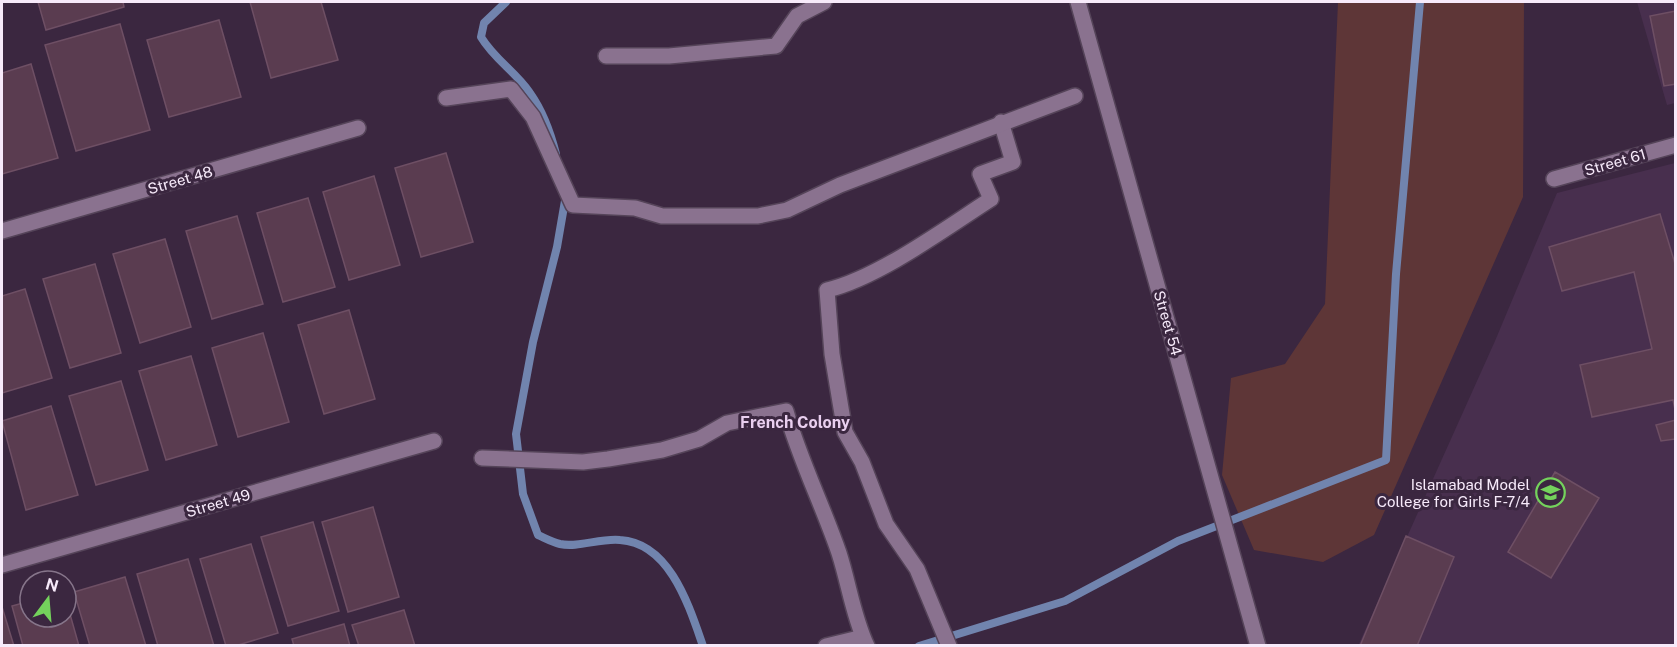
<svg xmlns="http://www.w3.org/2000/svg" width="1677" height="647" viewBox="0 0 1677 647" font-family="'Public Sans',sans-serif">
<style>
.built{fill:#482f4e}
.green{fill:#5e3637}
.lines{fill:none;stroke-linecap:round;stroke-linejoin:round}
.stream{stroke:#7184ae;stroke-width:8}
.building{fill:#5a3c50;stroke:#6e4f64;stroke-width:1.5}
.pedestrian-casing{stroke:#554459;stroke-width:18}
.minor-casing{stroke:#554459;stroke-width:18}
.pedestrian{stroke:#8a728f;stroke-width:15}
.minor{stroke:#8a728f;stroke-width:15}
.labels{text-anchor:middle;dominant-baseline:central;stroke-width:6;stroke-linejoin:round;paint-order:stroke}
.street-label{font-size:15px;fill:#f7eafa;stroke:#3b2740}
.poi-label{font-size:15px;fill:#f7eafa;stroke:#3b2740;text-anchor:end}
.neighbourhood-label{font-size:16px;font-weight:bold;fill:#e9cfef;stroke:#3b2740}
</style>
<rect width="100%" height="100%" fill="#3b2740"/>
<path class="built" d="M1637 2H1675V103L1667 105Z
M1675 163V645L1358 646 1495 341 1557 193Z"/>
<path class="green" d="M1338 2H1524L1523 197 1374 535 1323 562 1254 550 1222 475 1231 378 1285 364 1325 304Z"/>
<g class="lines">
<path class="stream" d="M506 2 484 23 481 37C494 59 516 72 530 93 542 110 551 134 556 154
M566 195 557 247 533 342 516 434 523 494 538 535C545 538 552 542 560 544 578 548 600 538 620 540 670 543 689 606 703 646
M919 646 1065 601 1178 541 1386 460 1396 274 1420 2"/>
</g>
<path class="building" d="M38 2H123L124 7 46 30Z
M250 2H321L338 60 271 78Z
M1676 11V84L1664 86 1650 16Z
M219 20 241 97 169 117 147 40Z
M120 24 150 130 76 151 45 45Z
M31 64 58 158 2 174V73Z
M446 153 473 242 421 257 395 168Z
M374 176 400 265 349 280 323 192Z
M308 198 335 287 283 302 257 213Z
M1660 214 1676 267V414L1673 400 1592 417 1580 365 1652 349 1634 272 1562 291 1549 247Z
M237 216 263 304 212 319 186 231Z
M165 239 191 327 140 343 113 254Z
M95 264 121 353 70 368 43 279Z
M25 289 52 378 2 393V296Z
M349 310 375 399 324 414 298 325Z
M263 333 289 422 238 437 212 348Z
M191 356 217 445 166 460 139 371Z
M121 381 148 470 96 485 69 396Z
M51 406 78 495 26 510 2 421Z
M1676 420V441L1675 439 1661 441 1656 425Z
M1555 472 1599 498 1551 578 1508 552Z
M373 507 399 597 348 612 322 522Z
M313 522 339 611 288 626 261 537Z
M1406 536 1454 557 1417 646H1360Z
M251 544 278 633 235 646H226L200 559Z
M188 559 214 646H158L137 574Z
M125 577 146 646H90L74 592Z
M66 600 79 646H23L12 606 30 601V617H66Z
M2 607 14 646H2Z
M404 610 415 646H359L352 625Z
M344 624 350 646H294L292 639Z"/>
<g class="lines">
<defs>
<path id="pedestrian" d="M606 56H669L776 46 797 16 824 2
M482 458 583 462 608 459 662 450 699 439 727 423 786 411C799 458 823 506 839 553 849 584 853 616 867 646
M826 646 863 637
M949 646 917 569 886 524 862 462 845 432 832 354 827 290C878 278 946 228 991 199L980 174 1013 162 1001 122"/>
<path id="minor" d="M1078 2 1258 646
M446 98 511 89 533 117 573 205 635 208 662 216H758L787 210 840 185 1075 96
M1554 179 1676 145
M2 231 358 128
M2 565 434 441"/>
</defs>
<use href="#pedestrian" class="pedestrian-casing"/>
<use href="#minor" class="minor-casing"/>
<use href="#pedestrian" class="pedestrian"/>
<use href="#minor" class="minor"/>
</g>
<defs>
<symbol id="university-ring" viewBox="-11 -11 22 22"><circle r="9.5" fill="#3b2740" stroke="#74d25c" stroke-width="1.5"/><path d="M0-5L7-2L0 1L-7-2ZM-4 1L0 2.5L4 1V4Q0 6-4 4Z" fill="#74d25c"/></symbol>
</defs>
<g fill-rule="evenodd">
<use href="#university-ring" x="1534" y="476" width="33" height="33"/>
</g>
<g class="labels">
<g class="street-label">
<text transform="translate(1615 162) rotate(-16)">Street 61</text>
<text transform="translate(180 180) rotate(-16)">Street 48</text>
<text transform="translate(1168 323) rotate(74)">Street 54</text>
<text transform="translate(218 503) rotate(-16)">Street 49</text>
</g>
<g class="poi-label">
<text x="1530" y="484">Islamabad Model<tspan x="1530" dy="17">College for Girls F-7/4</tspan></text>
</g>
<g class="neighbourhood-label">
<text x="795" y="422">French Colony</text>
</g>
</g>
<rect width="1677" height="647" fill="none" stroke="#f7eafa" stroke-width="6"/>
<g transform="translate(48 599) rotate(16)"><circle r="28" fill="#3b2740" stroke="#86758a" stroke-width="1.5"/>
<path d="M0-4.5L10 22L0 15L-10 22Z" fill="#74d25c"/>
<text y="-9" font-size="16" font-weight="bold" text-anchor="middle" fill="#f7eafa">N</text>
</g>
</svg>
